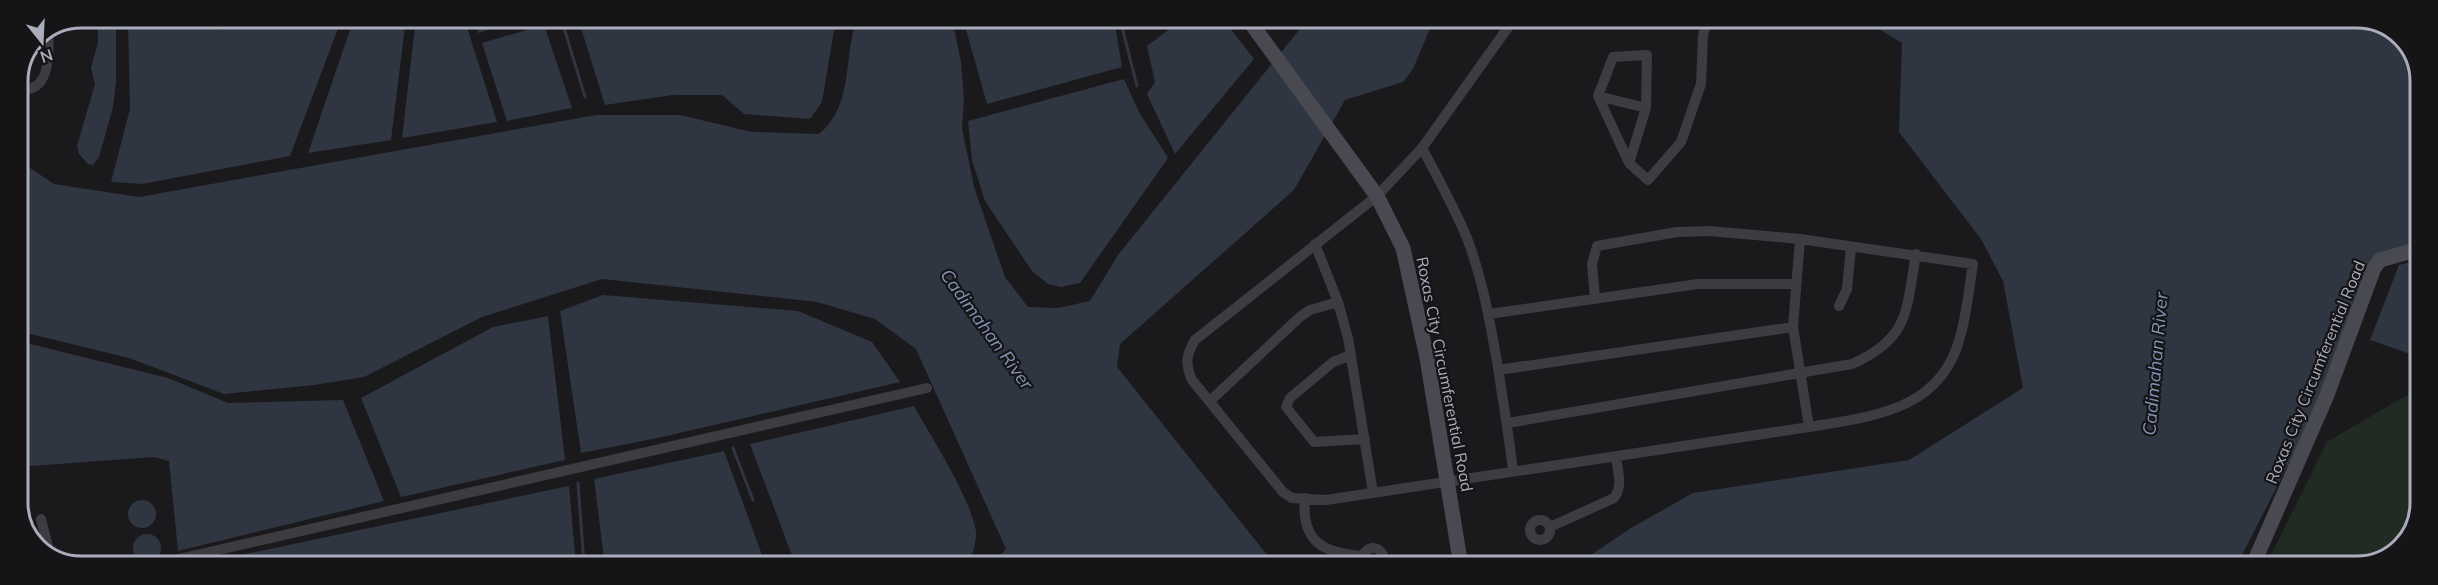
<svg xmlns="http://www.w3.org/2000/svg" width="2438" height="585" viewBox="0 0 2438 585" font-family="Mulish,sans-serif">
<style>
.green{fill:#212b24}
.water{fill:#2f3541}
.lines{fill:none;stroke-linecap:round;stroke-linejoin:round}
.stream{stroke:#2f3541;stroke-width:3}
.minor{stroke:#3d3c43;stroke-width:10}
.secondary{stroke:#484951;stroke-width:15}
.labels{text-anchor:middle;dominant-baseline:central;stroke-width:4.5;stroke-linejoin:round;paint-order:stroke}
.street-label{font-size:16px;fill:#acadbc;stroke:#151417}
.water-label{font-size:18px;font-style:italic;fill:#8294b8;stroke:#151417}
.rim{fill:none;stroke:#acadbc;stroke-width:3}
</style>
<rect width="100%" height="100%" fill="#1a1a1c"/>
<path class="green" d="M2407 395 2419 404V516L2396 554 2357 567H2265L2327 442Z"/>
<path class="water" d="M97 18H116V82L113 107 99 157 93 165 88 164 79 154 77 146 95 84 91 68 98 42Z
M132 18H155L216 30 289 18H342L290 156 142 184 111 182 130 109 128 20Z
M354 18H406L391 140 308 153Z
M416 18H464L497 122 402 138Z
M474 18H528L478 33Z
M578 18H836L822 102 810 119 744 114 722 95H673L605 105Z
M857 18H952L961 62 964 99 962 128 974 187 1005 277 1028 307 1058 308 1090 301 1118 255 1291 40 1300 29 1303 19H1434L1413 69 1403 82 1345 100 1294 190 1120 344 1117 367 1276 566H989L1006 549 916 349 875 319 817 302 602 279 482 317 364 377 314 385 224 394 129 358 18 331V160L54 184 139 197 596 115H680L752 132 819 134C854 106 843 57 857 18Z
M963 19H1114L1122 67 987 104Z
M1183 19H1223L1254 59 1175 154 1147 94 1155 82 1147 46Z
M1862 19H2369L2404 39 2419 73V247L2371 261 2325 392 2236 567H1573L1631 528 1693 493 1909 460 2023 388 2003 281 1981 239 1899 132 1902 43Z
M544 25 572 108 507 121 482 43Z
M1124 79 1139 112 1168 158 1080 283 1061 287 1048 284 1032 271 985 201 972 160 968 121Z
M2419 260V357L2370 340 2399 265Z
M603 295 798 311 872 342 900 382 658 438 581 453 560 311Z
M548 316 565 460 401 497 361 398 493 327Z
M18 341 168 378 228 403 343 400 384 501 178 551 169 461 154 457 18 467Z
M914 406C933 440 969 495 976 531 977 541 972 558 967 566H796L750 444Z
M724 451 766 566H605L594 479Z
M569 486 576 566H463L459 558 431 566 193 565Z
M128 514a14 14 0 1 1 28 0a14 14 0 1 1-28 0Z
M133 548a14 14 0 1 1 28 0a14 14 0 1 1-28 0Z"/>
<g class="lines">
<path class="stream" d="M561 18 585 97
M1120 19 1137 86
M733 448 753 500
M578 483 584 564"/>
<path class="minor" d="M1514 19 1422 148 1377 196 1195 340C1186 355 1185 364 1192 380L1283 492 1292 498 1326 500 1809 427C1873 416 1941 411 1960 337 1967 313 1969 288 1973 264L1800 239 1710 231 1677 232 1597 246 1592 264 1595 298
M18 92C24 90 31 89 36 86 50 77 49 46 48 32
M1598 96 1646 108 1647 55 1613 57 1598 96 1629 163 1648 180 1681 142 1701 84 1703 36 1707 19
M1422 148C1438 178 1454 207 1467 238 1483 280 1490 323 1498 367 1503 402 1509 436 1513 471
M1629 163 1646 108
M1800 239 1793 327 1809 427
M1315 244 1338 302 1348 338 1373 493
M1839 306 1847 289 1851 247
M1489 314 1698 284H1796
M1351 355 1333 362 1290 398 1286 407 1314 442 1365 439
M1498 370 1793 327
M1210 401 1301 316 1310 310 1338 302
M1508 423 1852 364C1910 338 1906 311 1916 254
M1305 498C1301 542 1323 553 1362 556
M41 519 50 555
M1530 530a10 10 0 1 1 20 0a10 10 0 1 1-20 0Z
M1550 527 1614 498C1623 487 1618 471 1616 458
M1362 556C1369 545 1379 545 1384 557L1380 566
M1362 556V561L1366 566
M148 566 927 388"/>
<path class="secondary" d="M1248 19 1377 196 1403 248 1427 358 1461 566
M2252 567 2327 395 2374 268 2380 260 2419 249"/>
</g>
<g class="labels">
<g class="street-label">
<text transform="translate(2315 372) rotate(-68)">Roxas City Circumferential Road</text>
<text transform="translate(1445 374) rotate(79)">Roxas City Circumferential Road</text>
</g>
<g class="water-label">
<text transform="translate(987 329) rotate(54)">Cadimahan River</text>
<text transform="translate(2155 364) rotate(-85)">Cadimahan River</text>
</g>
</g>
<path d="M0 0H2438V585H0ZM81 28H2357A53 53 0 0 1 2410 81V503A53 53 0 0 1 2357 556H81A53 53 0 0 1 28 503V81A53 53 0 0 1 81 28Z" fill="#151417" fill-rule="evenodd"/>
<path class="rim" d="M81 28H2357A53 53 0 0 1 2410 81V503A53 53 0 0 1 2357 556H81A53 53 0 0 1 28 503V81A53 53 0 0 1 81 28Z"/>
<g transform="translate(42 42) rotate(162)" stroke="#151417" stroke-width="4.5" paint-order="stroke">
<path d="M0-4.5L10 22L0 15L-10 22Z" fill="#acadbc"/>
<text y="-9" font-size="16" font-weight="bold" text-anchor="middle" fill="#acadbc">N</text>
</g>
</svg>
